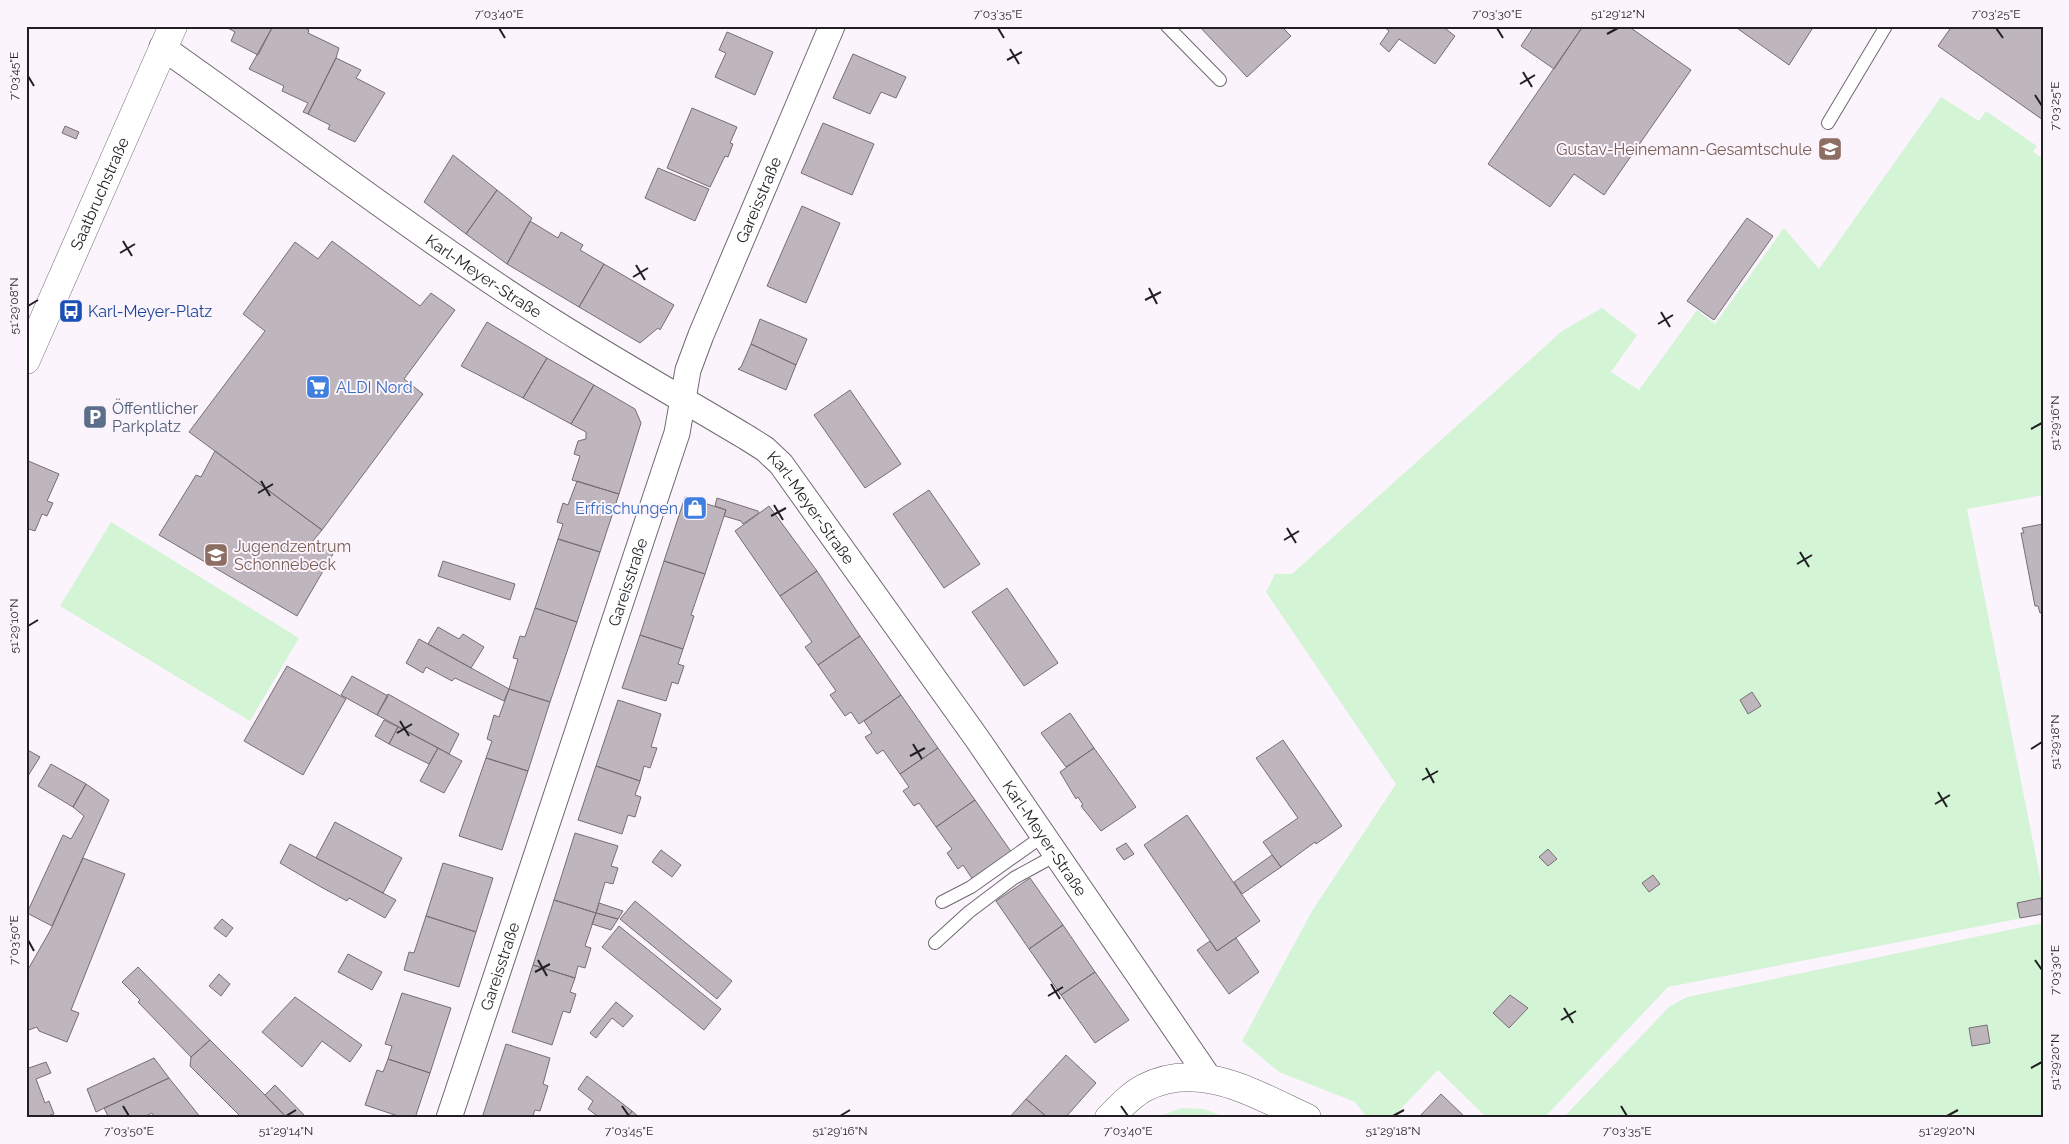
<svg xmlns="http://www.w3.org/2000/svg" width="2069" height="1144" viewBox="0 0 2069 1144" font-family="Raleway,sans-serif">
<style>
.green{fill:#d4f4d6}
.building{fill:#bfb6bd;stroke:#776e75}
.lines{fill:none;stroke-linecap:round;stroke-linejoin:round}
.service-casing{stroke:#6f6870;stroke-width:14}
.minor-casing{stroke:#6f6870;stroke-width:27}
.tertiary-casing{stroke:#6f6870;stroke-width:29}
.secondary-casing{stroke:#6f6870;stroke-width:29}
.service{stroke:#fff;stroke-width:12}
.minor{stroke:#fff;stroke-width:25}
.tertiary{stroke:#fff;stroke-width:28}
.secondary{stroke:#fff;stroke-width:28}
.ticks{fill:none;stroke:#211f22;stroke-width:2}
.labels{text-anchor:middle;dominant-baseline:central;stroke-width:4;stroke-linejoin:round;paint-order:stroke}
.education-label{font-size:16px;fill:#785e54;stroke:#fcf4fd;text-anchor:end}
.street-label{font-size:16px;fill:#211f22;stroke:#fcf4fd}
.transit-label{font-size:16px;fill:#164399;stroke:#fcf4fd;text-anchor:start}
.shop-label{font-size:16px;fill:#366cbe;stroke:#fcf4fd;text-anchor:start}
.service-label{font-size:16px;fill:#4e5e75;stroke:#fcf4fd;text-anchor:start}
.neatline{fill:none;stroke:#211f22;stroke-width:2}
.ticks-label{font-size:12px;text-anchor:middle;fill:#211f22}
</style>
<rect width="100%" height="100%" fill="#fcf4fd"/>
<path class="green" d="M1941 97 1979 121 1986 111 2037 146 2033 152 2043 158V495L1967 509 2043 892V914L1668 987 1544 1118H1487L1438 1070 1392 1118H1367L1355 1102 1279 1072 1242 1041 1312 911 1396 784 1266 592 1275 574H1292L1562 331 1602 308 1637 335 1611 372 1639 390 1697 310 1715 324 1784 228 1819 269Z
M111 522 299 638 250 721 60 606Z
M2043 923V1118H1563L1669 1007 1687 997Z
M1181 1108 1204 1109 1227 1118H1155Z"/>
<path class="building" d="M224 26H273L258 55 231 41 235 32Z
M273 26H301L309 30 308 33 339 48 336 58 308 114 303 112 308 103 282 91 284 86 249 69Z
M1199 26H1281L1291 36 1247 77Z
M1383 26H1442L1455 36 1435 64 1399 39 1389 52 1380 44 1389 31Z
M1534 26H1583L1554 69 1521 46Z
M1583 26H1628L1691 70 1604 195 1574 174 1550 207 1488 164Z
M1734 26H1814L1789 65Z
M1952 26H2043V120L1938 46Z
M727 32 773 52 755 95 715 77 726 53 719 50Z
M853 54 906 77 896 98 881 92 870 114 833 98Z
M336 58 361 70 356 78 385 93 355 142 328 129 330 125 308 114Z
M692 108 737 127 730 143 733 144 728 157 725 156 710 187 667 168Z
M823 123 874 144 852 195 801 173Z
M65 126 79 132 76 139 62 133Z
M453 155 497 190 466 234 424 202Z
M658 168 709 189 695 221 645 198Z
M497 190 532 218 507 264 466 234Z
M802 206 840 223 806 303 767 286Z
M1747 218 1773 236 1714 320 1687 301Z
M530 221 558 238 561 232 583 245 580 250 604 264 579 307 507 264Z
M332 241 420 306 431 293 455 310 404 379 423 394 322 530 189 432 265 331 243 314 295 242 318 259Z
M604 264 674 305 660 330 658 328 640 343 579 307Z
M760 319 807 339 796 365 751 344Z
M487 322 547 358 523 398 461 366Z
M751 344 796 365 786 390 738 369 741 367Z
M547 358 594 385 571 424 523 398Z
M594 385 635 409 641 423 619 494 572 480 580 456 574 454 578 441 586 439V432L571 424Z
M850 390 901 464 865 488 814 415Z
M215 451 322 530 312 542 333 554 297 616 159 535 196 475 201 477Z
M26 460 59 474 47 501 53 503 47 516 42 514 35 531 26 528Z
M577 481 619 494 600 552 558 539 563 524 557 522 563 503 568 505Z
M929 490 980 564 944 588 893 514Z
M685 497 726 510 705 574 664 561Z
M717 498 758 511 759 513 743 524 741 521 724 516 726 510 715 506Z
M769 506 817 571 780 596 735 531Z
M2043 524V612L2040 613 2038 606H2035L2021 533H2024L2022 528Z
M558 539 600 552 577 622 535 608Z
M443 561 515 584 510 600 438 576Z
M664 561 705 574 691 615 694 616 683 649 640 635Z
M817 571 860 636 818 665 805 647 812 642 780 596Z
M1007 588 1058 663 1024 686 972 612Z
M535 608 577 622 550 702 509 689 518 659 513 658 520 636 525 637Z
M438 627 459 639 463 634 484 647 471 668 428 644Z
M640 635 683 649 678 664 684 666 678 684 672 682 666 701 622 688Z
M860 636 901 695 859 724 851 712 845 716 830 695 836 691 818 665Z
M419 639 509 689 504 701 455 678 452 681 426 667 423 673 406 663Z
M287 666 346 699 303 775 244 741Z
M352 676 388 696 377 715 341 695Z
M509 689 550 702 528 771 486 758 492 741 487 739 494 715 499 717Z
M1752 692 1761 706 1748 714 1740 700Z
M388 694 459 734 449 754 377 715Z
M901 695 938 748 900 774 883 750 877 754 865 737 872 733 864 721Z
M618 700 661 714 651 747 657 748 650 768 644 766 640 781 596 766Z
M1070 713 1094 748 1066 767 1041 733Z
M384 720 398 727 389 744 375 736Z
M398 727 438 748 429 764 389 744Z
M1283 740 1342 826 1316 844 1315 842 1281 867 1263 842 1298 818 1256 758Z
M438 748 462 761 444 793 420 781Z
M938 748 975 800 936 827 919 803 914 806 903 791 909 787 900 774Z
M1094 748 1136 807 1101 831 1081 806 1083 805 1078 797 1076 799 1060 772Z
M26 749 40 757 26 779Z
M486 758 528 771 502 850 459 836Z
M51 764 86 784 73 807 38 786Z
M596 766 640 781 635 795 641 797 635 817 628 815 622 834 578 820Z
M86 784 109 800 52 926 27 913 63 835 71 839 84 816 73 807Z
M975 800 1012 853 973 880 963 865 958 869 947 853 952 849 936 827Z
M1187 815 1260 921 1217 951 1144 845Z
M335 822 402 858 383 893 316 858Z
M575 833 618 846 611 866 618 868 613 884 605 882 596 913 554 900Z
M1126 843 1134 854 1124 860 1116 849Z
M290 844 396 900 385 918 349 898 347 901 321 887 280 863Z
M1548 849 1557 859 1548 866 1539 857Z
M661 850 681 865 672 877 652 862Z
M1272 855 1281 867 1242 894 1234 882Z
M83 858 125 874 71 1010 79 1013 67 1042 39 1031 37 1027 26 1031V973L51 929Z
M443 863 493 878 476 932 426 916Z
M1653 875 1660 884 1649 892 1642 883Z
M1030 878 1063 925 1029 949 996 901Z
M2041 898 2043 914 2020 918 2017 903Z
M554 900 596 913 585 946 591 948 585 968 578 966 575 978 533 965Z
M635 901 732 981 717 999 620 919Z
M599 903 623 911 618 919 596 913Z
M596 913 618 919 611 930 592 924Z
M426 916 476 932 459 987 404 970 409 952 414 953Z
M222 919 233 928 226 937 214 928Z
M1063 925 1095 972 1061 995 1029 949Z
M619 926 721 1009 704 1030 602 947Z
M1236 938 1259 972 1229 994 1197 950 1210 941 1217 951Z
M348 954 382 972 372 990 338 972Z
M533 965 575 978 570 992 576 994 570 1013 563 1011 552 1045 512 1032Z
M138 967 210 1040 191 1057 138 1002 140 1000 122 982Z
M1095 972 1129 1020 1095 1043 1061 995Z
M219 974 230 984 221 996 209 986Z
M402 993 451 1008 430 1073 388 1059 392 1046 385 1044Z
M1510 995 1528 1008 1509 1028 1493 1013Z
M295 997 362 1045 350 1062 322 1041 302 1067 262 1032Z
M616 1002 633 1016 623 1027 612 1018 596 1038 590 1033Z
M1987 1025 1990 1043 1972 1046 1969 1028Z
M210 1040 265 1095 287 1118H242L190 1066 191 1057Z
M506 1044 550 1058 543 1084 548 1086 540 1111 535 1110 532 1118H482Z
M1066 1055 1096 1083 1065 1118H1048L1026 1099Z
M154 1058 169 1078 96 1112 87 1089Z
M388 1059 430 1073 415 1118H404L365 1105 377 1070 383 1072Z
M46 1062 51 1073 36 1079 45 1103 49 1101 54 1114 50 1115 51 1118H26V1069Z
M587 1076 632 1111 627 1118H600L588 1109 593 1101 578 1089Z
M169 1078 201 1118H155L152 1113 142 1118H109L104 1108Z
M275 1085 307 1118H287L265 1095Z
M1441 1094 1466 1118H1418Z
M1026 1099 1048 1118H1009Z
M632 1111 640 1118H627Z"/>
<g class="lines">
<defs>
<path id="service" d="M1167 26 1220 80
M1828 123 1886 26
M942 902 971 887 1043 836
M935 943 969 912 1014 878 1056 855"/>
<g id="minor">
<path id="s1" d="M162 47C275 126 385 211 501 288 580 341 664 388 746 437L765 449 781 464 978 740 1209 1078"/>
<path id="s2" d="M449 1118 677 433 688 370 701 335 832 26"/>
</g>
<path id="tertiary" d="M1109 1118C1120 1107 1131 1095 1144 1088 1199 1059 1257 1095 1307 1118"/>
<g id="secondary">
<path id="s3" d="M26 360 173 26"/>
</g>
</defs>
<use href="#service" class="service-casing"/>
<use href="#minor" class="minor-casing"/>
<use href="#tertiary" class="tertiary-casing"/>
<use href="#secondary" class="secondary-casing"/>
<use href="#service" class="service"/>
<use href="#minor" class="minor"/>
<use href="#tertiary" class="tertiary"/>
<use href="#secondary" class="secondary"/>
</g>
<path class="ticks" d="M499 28 505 38M998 28 1004 38M1497 28 1503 38M1996 28 2003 38M1607 34 1618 28M1010 49 1019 64M1007 60 1022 52M1523 72 1532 87M28 76 34 86M1520 84 1535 75M2035 95 2042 106M123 241 132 256M120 253 135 244M636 265 645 280M633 277 648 268M1149 288 1157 304M1145 300 1161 292M28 306 38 300M1661 312 1670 327M1658 324 1673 315M2031 429 2042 423M261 481 270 496M258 493 273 484M774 505 783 520M771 516 786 508M1287 528 1296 543M1284 540 1299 531M1800 552 1809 567M1797 564 1812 555M28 626 38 620M400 721 409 736M397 733 412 724M913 744 922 759M2031 749 2042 742M910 756 925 748M1426 768 1434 783M1422 780 1438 771M1938 792 1947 807M1935 804 1950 795M28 940 34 951M538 960 547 976M2035 960 2042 970M535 972 550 964M1051 984 1060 999M1048 996 1063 987M1564 1008 1573 1023M1561 1020 1576 1011M2031 1068 2042 1062M123 1106 129 1116M622 1106 629 1116M1121 1106 1128 1116M1621 1106 1627 1116M286 1116 296 1110M840 1116 850 1110M1393 1116 1404 1110M1947 1116 1958 1110"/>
<defs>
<symbol id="school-square" viewBox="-11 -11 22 22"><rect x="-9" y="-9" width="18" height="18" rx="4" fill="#8d6e63" stroke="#fcf4fd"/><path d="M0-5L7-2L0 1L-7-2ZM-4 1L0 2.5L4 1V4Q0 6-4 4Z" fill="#fff"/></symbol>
<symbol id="bus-square" viewBox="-11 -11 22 22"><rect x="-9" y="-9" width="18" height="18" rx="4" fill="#1a4fb4" stroke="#fcf4fd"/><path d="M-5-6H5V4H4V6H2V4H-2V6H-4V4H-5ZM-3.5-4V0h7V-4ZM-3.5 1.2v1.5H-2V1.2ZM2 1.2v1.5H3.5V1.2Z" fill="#fff"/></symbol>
<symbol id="supermarket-square" viewBox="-11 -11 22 22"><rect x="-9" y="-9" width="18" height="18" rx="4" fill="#3f7fe0" stroke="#fcf4fd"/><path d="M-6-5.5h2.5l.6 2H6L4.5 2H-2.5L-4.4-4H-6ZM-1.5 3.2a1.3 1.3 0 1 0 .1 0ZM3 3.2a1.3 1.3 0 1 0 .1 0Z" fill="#fff"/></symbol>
<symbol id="parking-square" viewBox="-11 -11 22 22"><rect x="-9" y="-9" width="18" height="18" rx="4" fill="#5c6f8a" stroke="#fcf4fd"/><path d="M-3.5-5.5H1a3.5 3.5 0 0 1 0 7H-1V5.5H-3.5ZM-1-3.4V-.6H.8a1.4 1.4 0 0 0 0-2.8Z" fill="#fff"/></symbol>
<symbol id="shop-square" viewBox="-11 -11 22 22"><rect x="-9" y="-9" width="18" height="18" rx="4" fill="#3f7fe0" stroke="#fcf4fd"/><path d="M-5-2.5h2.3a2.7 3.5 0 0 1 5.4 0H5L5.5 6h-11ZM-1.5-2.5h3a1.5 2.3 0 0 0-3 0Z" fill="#fff"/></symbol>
</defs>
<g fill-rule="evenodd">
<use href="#school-square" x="1816" y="135" width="28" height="28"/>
<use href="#bus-square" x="57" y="297" width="28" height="28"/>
<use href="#supermarket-square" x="304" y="373" width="28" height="28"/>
<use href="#parking-square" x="81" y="403" width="28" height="28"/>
<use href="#shop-square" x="681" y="494" width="28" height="28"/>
<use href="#school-square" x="202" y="541" width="28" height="28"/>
</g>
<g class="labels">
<g class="education-label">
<text x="1812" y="149">Gustav-Heinemann-Gesamtschule</text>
<text x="234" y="546" text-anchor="start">Jugendzentrum<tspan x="234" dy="18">Schonnebeck</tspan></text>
</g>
<g class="street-label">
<text stroke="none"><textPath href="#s3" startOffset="182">Saatbruchstraße</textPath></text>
<text stroke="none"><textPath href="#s2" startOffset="970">Gareisstraße</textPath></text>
<text stroke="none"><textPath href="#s1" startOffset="395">Karl-Meyer-Straße</textPath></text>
<text stroke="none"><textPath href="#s1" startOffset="800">Karl-Meyer-Straße</textPath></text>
<text stroke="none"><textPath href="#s2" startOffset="565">Gareisstraße</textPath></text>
<text stroke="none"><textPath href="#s1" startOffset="1205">Karl-Meyer-Straße</textPath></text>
<text stroke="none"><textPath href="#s2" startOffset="160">Gareisstraße</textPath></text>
</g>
<g class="transit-label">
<text x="88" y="311">Karl-Meyer-Platz</text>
</g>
<g class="shop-label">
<text x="336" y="387">ALDI Nord</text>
<text x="678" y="508" text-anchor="end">Erfrischungen</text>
</g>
<g class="service-label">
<text x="112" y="408">Öffentlicher<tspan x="112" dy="18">Parkplatz</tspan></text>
</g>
</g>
<rect width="2069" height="1144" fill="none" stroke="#fcf4fd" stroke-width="55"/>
<rect x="28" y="28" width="2014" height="1088" class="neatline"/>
<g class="ticks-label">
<text x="499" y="18">7°03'40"E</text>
<text x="998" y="18">7°03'35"E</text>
<text x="1497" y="18">7°03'30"E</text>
<text x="1618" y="18">51°29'12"N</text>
<text x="1996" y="18">7°03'25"E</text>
<text transform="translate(14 76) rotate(-90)" y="4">7°03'45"E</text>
<text transform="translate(2055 106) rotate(-90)" y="4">7°03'25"E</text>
<text transform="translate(14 306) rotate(-90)" y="4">51°29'08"N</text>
<text transform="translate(2055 423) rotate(-90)" y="4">51°29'16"N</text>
<text transform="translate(14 626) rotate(-90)" y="4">51°29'10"N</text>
<text transform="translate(2055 742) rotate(-90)" y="4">51°29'18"N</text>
<text transform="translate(14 940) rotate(-90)" y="4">7°03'50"E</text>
<text transform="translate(2055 970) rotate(-90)" y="4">7°03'30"E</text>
<text transform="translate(2055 1062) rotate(-90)" y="4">51°29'20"N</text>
<text x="129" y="1135">7°03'50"E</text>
<text x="286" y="1135">51°29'14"N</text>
<text x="629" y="1135">7°03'45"E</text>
<text x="840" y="1135">51°29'16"N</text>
<text x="1128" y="1135">7°03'40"E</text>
<text x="1393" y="1135">51°29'18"N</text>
<text x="1627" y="1135">7°03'35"E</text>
<text x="1947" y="1135">51°29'20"N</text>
</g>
</svg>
